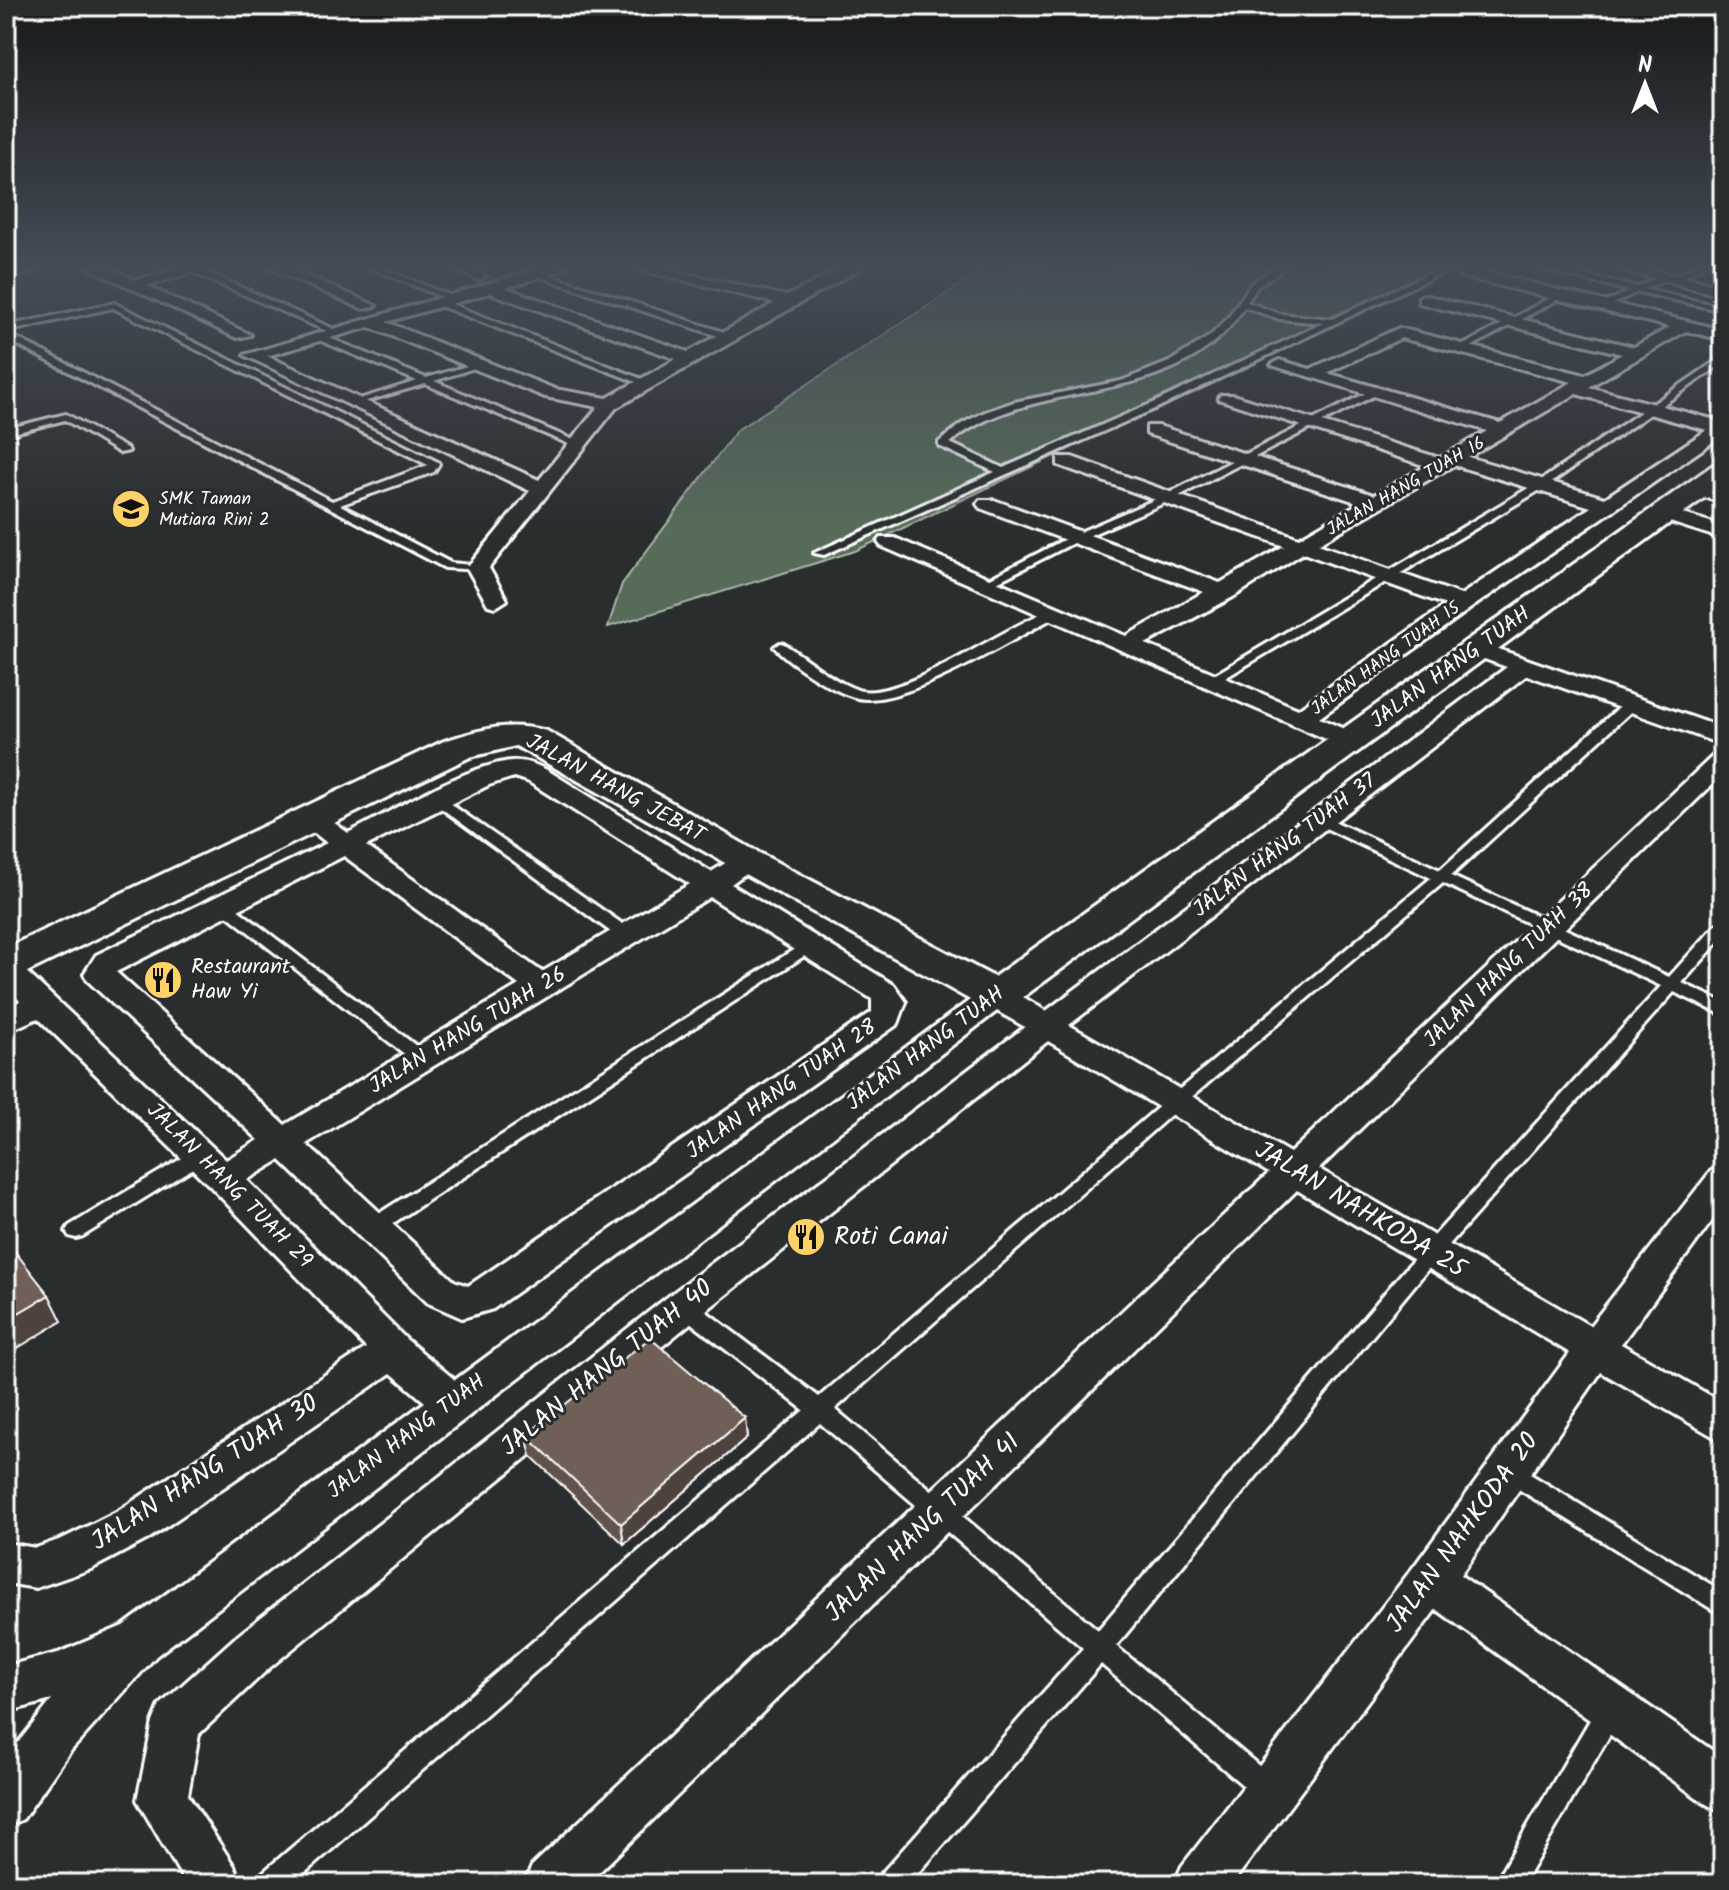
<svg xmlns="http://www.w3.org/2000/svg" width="1729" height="1890" viewBox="0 0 1729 1890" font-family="Kalam,sans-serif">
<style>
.green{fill:#576c58;stroke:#abb6ac;stroke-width:2}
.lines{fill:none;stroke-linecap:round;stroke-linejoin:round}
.lane-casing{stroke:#fff;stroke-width:6}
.street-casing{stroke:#fff;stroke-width:6}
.secondary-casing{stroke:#fff;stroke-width:6}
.lane{fill:#2a2d2e;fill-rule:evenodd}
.street{fill:#2a2d2e;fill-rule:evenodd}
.secondary{fill:#2a2d2e;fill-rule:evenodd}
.wall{fill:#5f524b;stroke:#fff;stroke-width:2}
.shaded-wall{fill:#4e423d;stroke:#fff;stroke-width:2}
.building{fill:#6f5f57;stroke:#fff;stroke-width:2}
.labels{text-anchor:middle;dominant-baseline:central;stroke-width:6;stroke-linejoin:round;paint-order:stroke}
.far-street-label{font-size:18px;fill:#fff;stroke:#2a2d2e}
.far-poi-label{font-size:18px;fill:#fff;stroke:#2a2d2e;text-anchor:start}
.street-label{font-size:22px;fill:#fff;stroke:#2a2d2e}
.poi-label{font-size:22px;fill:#fff;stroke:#2a2d2e;text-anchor:start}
.near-street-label{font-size:26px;fill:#fff;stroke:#2a2d2e}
.near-poi-label{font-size:26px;fill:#fff;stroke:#2a2d2e;text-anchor:start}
</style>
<rect width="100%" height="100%" fill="#2a2d2e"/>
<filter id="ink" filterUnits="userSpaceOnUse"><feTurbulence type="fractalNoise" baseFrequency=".0125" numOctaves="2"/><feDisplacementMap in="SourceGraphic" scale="16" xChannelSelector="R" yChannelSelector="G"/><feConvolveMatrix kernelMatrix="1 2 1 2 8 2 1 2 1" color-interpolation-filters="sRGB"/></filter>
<g filter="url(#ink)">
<path class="green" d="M986 268H1449L855 551 608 627 622 584 737 430Z"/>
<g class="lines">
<defs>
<path id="lane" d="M192 268H198L338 331 331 333 192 272Z
M370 268H382L456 298 449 300Z
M1275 268H1284L1258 286 1247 302 1280 314 1332 319 1441 268H1452L1161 406 824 555 814 553 995 472 939 446V442L961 424 985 412 1014 402 1121 381 1169 362 1210 336 1228 318 1252 283ZM1244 307 1279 319 1323 323 1155 402 1003 468 950 443C1035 372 1178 414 1244 307Z
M1536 268H1552L1637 287 1662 276 1665 280 1645 289 1723 307V311L1638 292 1604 308 1601 304 1630 291Z
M1689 268H1700L1675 282 1668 280Z
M540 272 730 334 731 336 724 338 537 276Z
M1559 293 1566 295 1465 350 1458 348Z
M435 300H441L652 383 644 385 435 304Z
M114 303 438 462 439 464 434 472 340 505 451 563 482 566V570L445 568 6 339V333L9 334 332 501 428 465 113 308 6 332V326Z
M314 334H320L426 378 481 362V366L434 381 583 444 574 446 425 384 353 405V401L417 381 314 338Z
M1723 356V363L1545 487 1215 684 1210 685 1204 681 1537 483Z
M1374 389 1377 390V394L1169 501 1081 539 987 587 977 585 1073 535 1161 497Z
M66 414 128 449 129 451 120 453 65 420 6 435V429Z
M1695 488 1723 497V503L1691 493V489Z
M1051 610 1055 611V617C1013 639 903 708 858 698 834 693 791 664 774 647L780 643 784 644C808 659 832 681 858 690 900 703 1008 624 1051 610Z
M1631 700 1638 704 1636 707 1451 876 1669 977 1717 924 1723 922V937L1682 983 1723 1002V1015L1674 992 1438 1257 1116 1646 1277 1781 1281 1790 1277 1799 1268 1803 1259 1799 1101 1664 909 1884H877L881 1874 1083 1648 820 1423 292 1884H257L261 1874 804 1410 677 1312 674 1306 677 1300 684 1298 691 1300 819 1397 1169 1098 1431 878 1315 823 1313 820 1315 817H1325L1440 870 1626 701ZM1443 883 1661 986 1424 1247 1098 1630 835 1409 1181 1106Z
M439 796 634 932 636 936 634 940H622L434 803 432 800Z
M223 900 228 902 428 1055 431 1059 428 1063H416L218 908 215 905Z
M809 940 815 941 817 945 815 949 381 1231 374 1233 367 1231 364 1226 367 1221Z
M199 1148 206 1150 208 1155 206 1160 83 1236 76 1238 69 1236 66 1231 69 1226Z
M1509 1461 1723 1592V1616L1501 1478 1498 1471 1501 1464Z
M1610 1697 1619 1701 1623 1710 1619 1719 1523 1884H1494L1601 1701Z"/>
<path id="street" d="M38 268 36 271 6 278V270Z
M88 268H108L134 280 181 268H207L147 286 251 335 237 338Z
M269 268H290L376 306 363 309Z
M451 268H472L486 276 479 280Z
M542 268H567L506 288 688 352 775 303 633 268H662L787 296 843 268H862L616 408 489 568 507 600 496 607 488 605 467 568 530 491 244 355ZM490 293 676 359 607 398 555 389 386 322ZM369 327 545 397 598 407 539 480 267 356Z
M1455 268H1469L1723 330V340L1686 331 1589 387 1723 422V435L1471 608 1319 718 1360 736 1364 741 1360 746H1342L881 546 878 542 881 538H895L1126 636 1204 592 980 508 977 504 980 500H994L1220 583 1284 546 1058 465V457H1072L1299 538 1359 503 1147 434V426H1159L1374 495 1426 466 1218 399 1221 395H1233L1440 458 1487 431 1271 365 1279 360 1310 369 1399 328 1585 375 1622 354 1419 303V297L1424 295 1634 347 1670 327 1459 276ZM1401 338 1572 382 1500 423 1327 373ZM1576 394 1707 430 1605 498 1468 457ZM1454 465 1591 507 1461 595 1318 544ZM1303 553 1446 605 1298 709 1145 644 1233 597Z
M1614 268H1642L1723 286V296Z
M1664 508 1723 526V539L1657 518 1654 514 1657 510Z
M1478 642 1723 728V745L1527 675 1069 1025 1290 1153 1714 755 1723 752V774L1319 1169 1590 1326 1711 1171 1723 1167V1206L1621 1344 1723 1403V1442L1601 1372 1460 1575 1723 1758V1812L1706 1804 1436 1609 1232 1884H1174L1182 1866 1415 1565 1570 1353 1297 1190 587 1884H524L532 1866 1269 1173 1048 1041 698 1317 268 1669 199 1734 188 1795 234 1866 242 1884H186L137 1800 153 1722 160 1705 236 1637 670 1295 1025 1027 997 1011 156 1656 68 1754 23 1819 6 1827V1758L52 1700 6 1712V1666L58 1653 123 1626 425 1402 391 1373 148 1539 91 1569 36 1588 6 1583V1543L36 1548 64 1538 118 1511 366 1348 211 1187 38 1018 6 1032V1008L20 1001 6 987V960L17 963 226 1160 259 1140 88 981 84 974 96 955 327 843 297 819 301 813H321L348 833C391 812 467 765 512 761 525 760 536 765 547 770L711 872 737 856H757L761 862 731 884 894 985 906 1002 898 1024 493 1309 462 1318 428 1303 280 1160 247 1180 407 1340 455 1380 985 989C1007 983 1027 1000 1046 1011L1507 667 1470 654 1466 649ZM514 777 529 782 690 884 542 972 366 846 489 785ZM344 856 519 985 285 1125 116 972ZM710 897 872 999V1012L468 1286 454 1281 306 1144Z"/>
<path id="secondary" d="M1723 463V484L1011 1006 996 1010 981 1006 516 746 470 757 21 975 6 979V948L444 741C483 729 506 721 547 731L761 854 994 977 1713 465Z"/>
</defs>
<use href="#lane" class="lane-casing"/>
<use href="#street" class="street-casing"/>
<use href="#secondary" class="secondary-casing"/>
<use href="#lane" class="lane"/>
<use href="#street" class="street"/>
<use href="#secondary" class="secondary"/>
</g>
<path class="wall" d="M745 1418 747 1438 624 1544 531 1456 526 1435Z"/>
<path class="shaded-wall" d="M49 1295 62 1321 6 1355V1320Z
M745 1418 747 1438 624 1544 621 1524Z"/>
<path class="building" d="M6 1240 49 1295 6 1320Z
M650 1338 745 1418 621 1524 526 1435Z"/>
</g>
<linearGradient id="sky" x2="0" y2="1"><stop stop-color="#171919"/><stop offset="0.5" stop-color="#444c57"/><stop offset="1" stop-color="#444c57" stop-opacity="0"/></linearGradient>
<rect width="1729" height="533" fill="url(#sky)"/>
<defs>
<symbol id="school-disc" viewBox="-11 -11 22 22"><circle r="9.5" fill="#ffd166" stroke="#2a2d2e"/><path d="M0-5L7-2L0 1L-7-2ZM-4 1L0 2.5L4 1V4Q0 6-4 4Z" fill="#111"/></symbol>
<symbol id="restaurant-disc" viewBox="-11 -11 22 22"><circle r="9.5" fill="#ffd166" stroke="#2a2d2e"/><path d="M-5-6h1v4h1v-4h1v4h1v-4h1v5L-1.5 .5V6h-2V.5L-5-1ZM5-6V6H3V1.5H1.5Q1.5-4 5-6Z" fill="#111"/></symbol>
</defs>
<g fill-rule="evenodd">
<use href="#school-disc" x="109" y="487" width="44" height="44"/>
<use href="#restaurant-disc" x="141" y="958" width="44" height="44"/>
<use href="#restaurant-disc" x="784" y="1215" width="44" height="44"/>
</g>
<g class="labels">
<g class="far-street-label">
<text transform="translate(1406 487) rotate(-30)">JALAN HANG TUAH 16</text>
<text transform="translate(1386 659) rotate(-36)">JALAN HANG TUAH 15</text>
</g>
<g class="far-poi-label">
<text x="159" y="499">SMK Taman<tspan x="159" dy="21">Mutiara Rini 2</tspan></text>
</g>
<g class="street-label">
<text transform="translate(1451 668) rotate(-36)">JALAN HANG TUAH</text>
<text transform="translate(615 789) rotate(29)">JALAN HANG JEBAT</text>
<text transform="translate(1285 846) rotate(-37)">JALAN HANG TUAH 37</text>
<text transform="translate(1509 966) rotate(-44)">JALAN HANG TUAH 38</text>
<text transform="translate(468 1031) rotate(-31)">JALAN HANG TUAH 26</text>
<text transform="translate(926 1049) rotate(-37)">JALAN HANG TUAH</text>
<text transform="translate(782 1090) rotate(-35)">JALAN HANG TUAH 28</text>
<text transform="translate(229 1186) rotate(45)">JALAN HANG TUAH 29</text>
<text transform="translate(407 1437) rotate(-37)">JALAN HANG TUAH</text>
</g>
<g class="poi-label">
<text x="191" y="967">Restaurant<tspan x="191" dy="25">Haw Yi</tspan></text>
</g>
<g class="near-street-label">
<text transform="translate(1360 1210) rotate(31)">JALAN NAHKODA 25</text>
<text transform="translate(607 1368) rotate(-39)">JALAN HANG TUAH 40</text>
<text transform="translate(205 1473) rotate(-33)">JALAN HANG TUAH 30</text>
<text transform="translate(923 1528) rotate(-44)">JALAN HANG TUAH 41</text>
<text transform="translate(1463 1533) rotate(-54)">JALAN NAHKODA 20</text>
</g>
<g class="near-poi-label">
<text x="834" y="1237">Roti Canai</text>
</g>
</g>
<rect width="1729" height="1890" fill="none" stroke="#2a2d2e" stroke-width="32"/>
<rect x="16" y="16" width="1697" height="1858" fill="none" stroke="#fff" stroke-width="3" filter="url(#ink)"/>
<g transform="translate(1645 84)" stroke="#2a2d2e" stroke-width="6" paint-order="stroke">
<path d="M0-6L14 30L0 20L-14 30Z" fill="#ffffff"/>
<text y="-12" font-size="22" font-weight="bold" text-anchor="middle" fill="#ffffff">N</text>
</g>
</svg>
